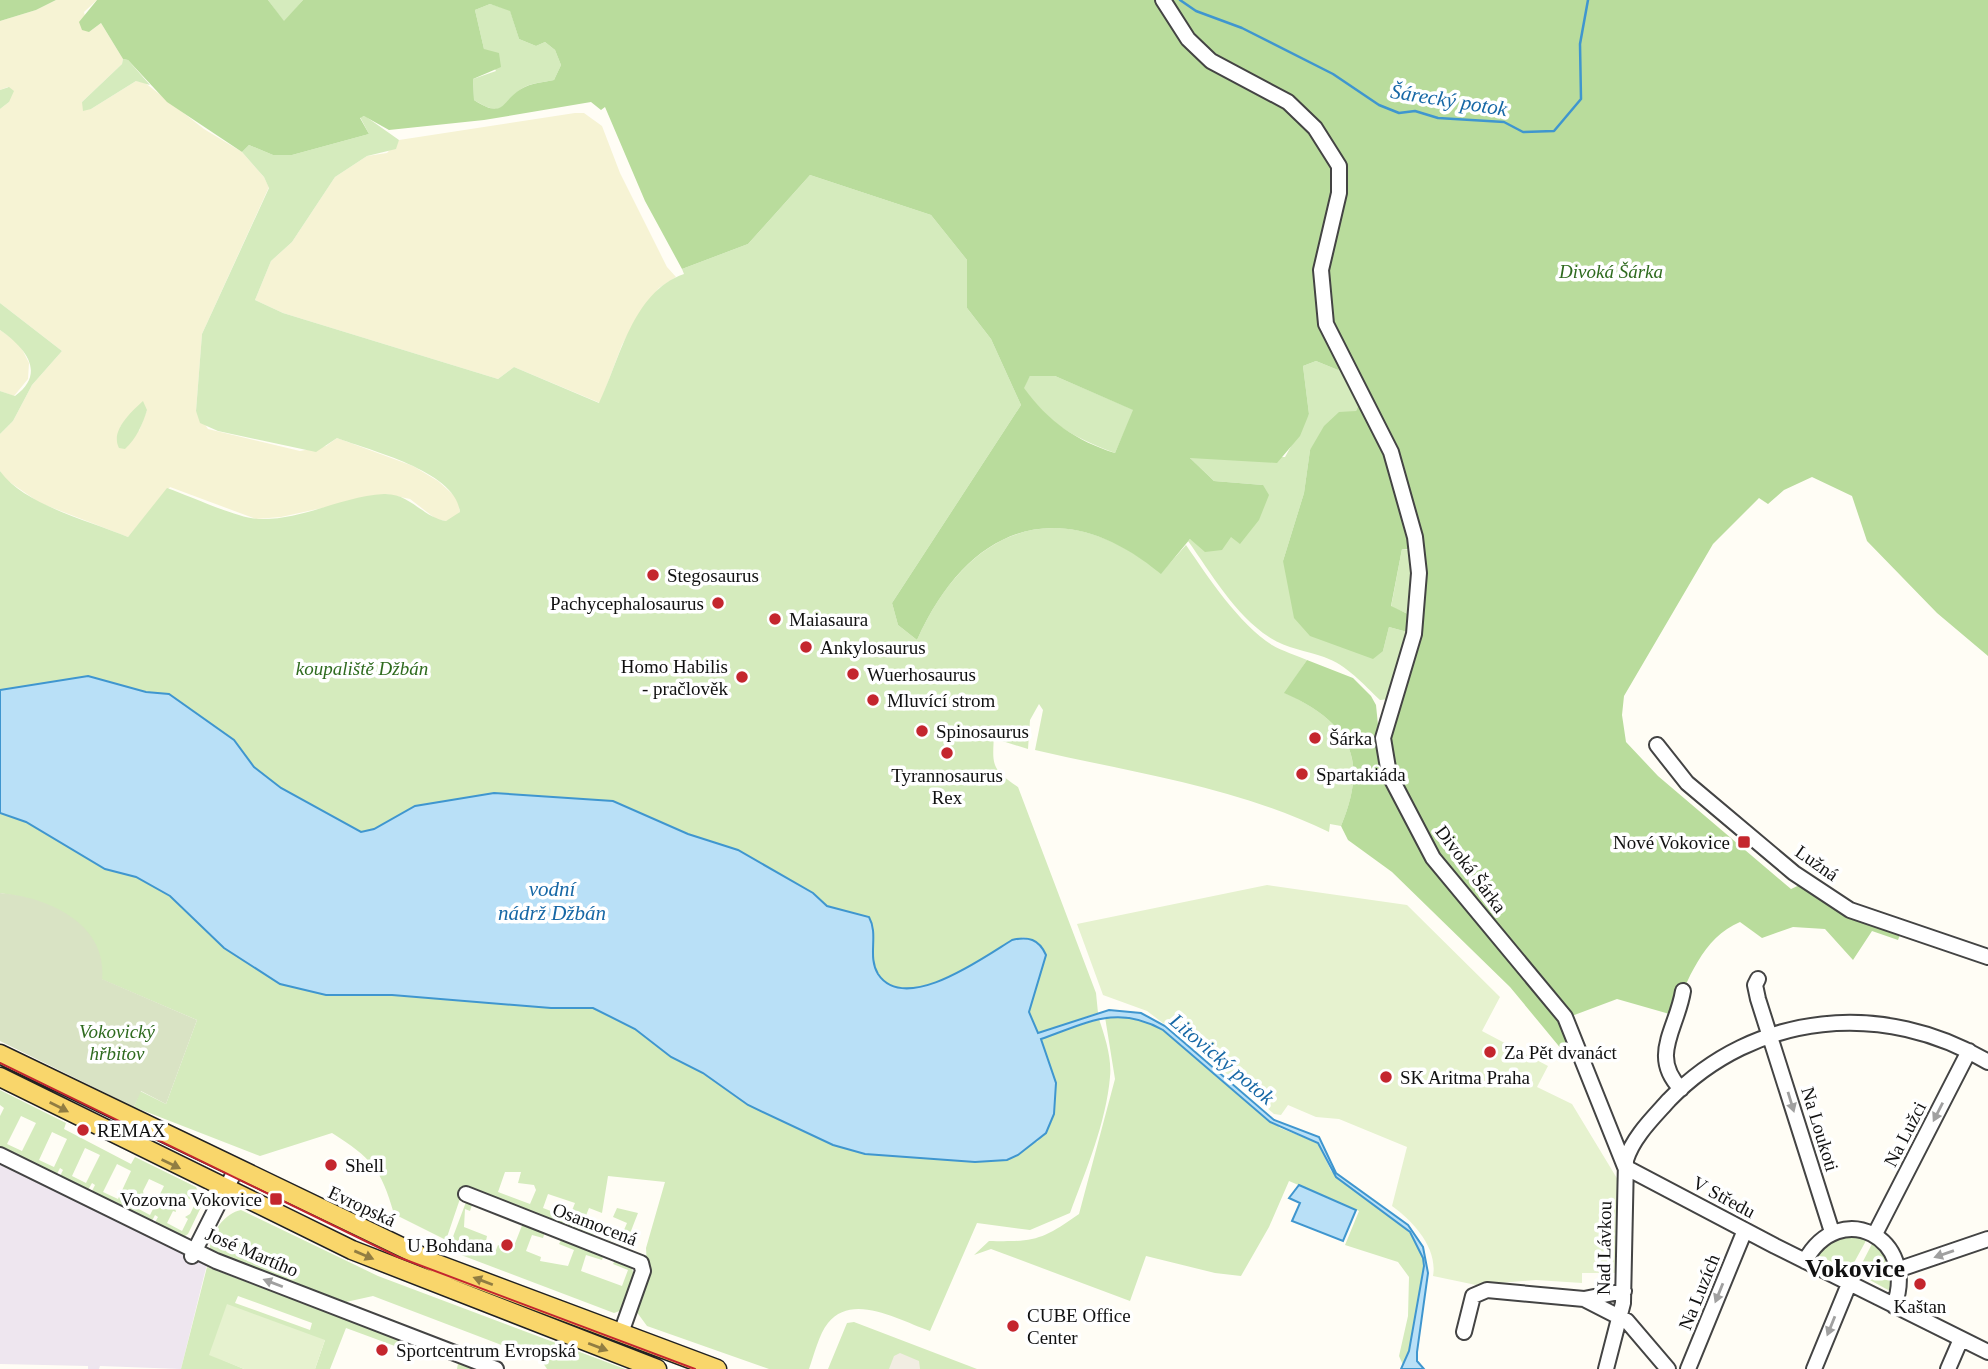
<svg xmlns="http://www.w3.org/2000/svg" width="1988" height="1369" viewBox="0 0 1988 1369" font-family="'Times New Roman',serif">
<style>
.industrial{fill:#eee6ef}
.farmland{fill:#f6f3d4;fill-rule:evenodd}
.green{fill:#d5ebbd;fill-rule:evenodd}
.forest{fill:#b9dc9c;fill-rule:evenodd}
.cemetery{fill:#d9e3c4}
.pitch{fill:#e6f2cf}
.plaza{fill:#f1ede2}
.water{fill:#b9e0f7;stroke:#3f96cf;stroke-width:2}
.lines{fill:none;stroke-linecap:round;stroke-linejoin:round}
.stream{stroke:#3f96cf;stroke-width:2.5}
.minor-casing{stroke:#444;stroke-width:18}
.major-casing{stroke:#222;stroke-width:21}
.minor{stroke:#fff;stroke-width:14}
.major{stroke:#f9d66b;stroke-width:18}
.tram{stroke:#c4262e;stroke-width:2}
.oneway{fill:#a0a0a0}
.oneway2{fill:#917d42}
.poi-dot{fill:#c4262e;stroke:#fff;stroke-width:2.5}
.labels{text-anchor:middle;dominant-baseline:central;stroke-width:7;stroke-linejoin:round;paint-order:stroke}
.park-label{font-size:19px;font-style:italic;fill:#2f6b1f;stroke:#fff}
.poi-label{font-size:19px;fill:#111;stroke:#fff;text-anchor:start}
.street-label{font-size:19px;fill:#111;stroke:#fff}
.water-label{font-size:21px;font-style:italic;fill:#1768a6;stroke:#fff}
.district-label{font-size:26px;font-weight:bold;fill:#111;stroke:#fff}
</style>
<rect width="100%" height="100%" fill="#fffdf5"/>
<path class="industrial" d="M0 1161 207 1264 181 1369 100 1366 99 1369H88V1366L0 1364Z"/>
<path class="farmland" d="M56 0H97L84 12 89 32 101 23 123 59 122 64 82 102 91 109 136 81 144 82 204 129 242 152 264 177 269 187 202 334 196 411 208 429 300 451 326 446 337 438 413 466 438 481 458 499 460 512 457 517 446 521 436 519 410 499 386 494 281 517 256 519 170 487 128 537 40 503 5 479 0 471V434L13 421 32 385 62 351 0 303V109L9 102 8 87 0 90V21L36 10ZM147 410 139 431 120 427 127 419Z
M575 113H584L602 126 620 173 667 267 676 277 659 288 643 308 622 345 600 403 514 367 498 379 283 313 255 300 271 261 292 242 335 177 367 156 387 153 399 140Z
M0 330 19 343 29 363 28 379 14 396 0 391Z"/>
<path class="green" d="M268 0H303L284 22Z
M490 4 510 10 519 39 536 46 545 42 555 50 561 65 554 80C544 82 530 83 521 89 502 102 506 120 474 100L473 79 496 71 484 49 475 10Z
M123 59 128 60 150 85 136 81 91 109 83 111 82 102 122 64Z
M9 87 14 91 9 102 0 109V90Z
M365 116 399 140 396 149 367 156 335 177 292 242 271 261 255 300 283 313 498 379 514 367 599 403C620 360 632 292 684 274L682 269 748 244 810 175 931 215 967 260V308L991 339 1021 405 892 603 898 625 917 640C968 526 1060 491 1161 573L1186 545C1208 577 1239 624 1272 645 1282 651 1296 655 1307 660L1285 693C1350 723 1369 759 1341 826L1330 824 1329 832C1237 787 1134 773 1035 750L1043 710 1039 704 1030 720 1028 749 999 740 994 732C993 764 989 768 1018 787L1096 993 1098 1013 1038 1033 1029 1012 1046 955C1041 943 1035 940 1023 937 991 953 895 1022 875 967 870 953 874 937 872 923 853 911 826 913 813 893L738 850 688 834 648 816 416 806 374 829 361 832 281 788 254 767 234 740 169 694 146 692 88 676 0 690V471C24 505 90 521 128 537L167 488C190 496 237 518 258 519 301 521 342 496 384 494 410 493 422 517 446 521L460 512C456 471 371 451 337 438L316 452 218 431 200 423 196 411 202 334 269 188 264 177 242 152 249 145 273 155H292L369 134 360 117Z
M0 303 62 351 32 385 13 421 0 434V391L15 396C48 372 23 346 0 330Z
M1316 361 1338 370 1351 364 1365 390 1356 411 1310 450 1304 493 1283 561 1383 651 1389 627 1411 633 1390 699 1380 700C1363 684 1347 665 1324 657 1305 650 1287 649 1269 637 1235 615 1211 573 1188 541L1263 485 1214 481 1189 457H1285L1309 414 1303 366Z
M1030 376H1055L1134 410 1115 453C1071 436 1052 426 1023 388Z
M143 401 147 410C143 424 136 439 125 449L119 448C110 431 131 412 143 401Z
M1402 549 1412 550 1411 615 1391 607Z
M0 813 26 822 105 869 136 877 170 896 224 948 280 984 326 995 398 996 551 1008H592L635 1029 671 1057 703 1073 748 1105 833 1145 865 1154 1037 1142C1065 1113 1053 1073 1040 1039L1099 1019C1105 1037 1112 1058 1110 1077 1106 1123 1086 1170 1070 1213L1030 1230 977 1223 930 1331C900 1321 853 1292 828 1323 819 1334 814 1355 809 1369H769L647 1326 636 1311 647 1269 646 1248 665 1182 608 1176 602 1213 589 1208 583 1223 596 1228 594 1235 464 1187 446 1240 394 1214C381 1168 371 1158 332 1133L260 1156 134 1107 140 1091 166 1104 197 1020 101 979 22 897 0 893ZM505 1172H521L518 1183 534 1185 536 1190 530 1204 498 1192ZM548 1194 575 1203 569 1218 543 1208Z
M1118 1015 1147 1021 1163 1030 1280 1128 1318 1143 1331 1171 1401 1224 1416 1240 1423 1258V1277L1409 1352 1403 1365 1399 1356 1408 1316 1409 1277 1398 1262 1345 1245 1359 1211 1289 1181 1269 1227 1241 1276 1215 1273 1146 1256 1130 1301 991 1249 974 1255 989 1241C1035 1242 1042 1240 1079 1214L1115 1079 1105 1017Z
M0 1090 66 1123 64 1129 131 1164 135 1157 196 1187 203 1203 188 1234 182 1238 154 1224 158 1217 155 1215 151 1223 91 1193 95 1185 92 1183 87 1192 59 1178 63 1170 60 1168 56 1176 0 1148V1116L4 1108 0 1105ZM21 1116 36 1123 22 1151 7 1144ZM52 1132 67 1139 54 1167 39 1160ZM85 1148 100 1155 86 1183 72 1176ZM117 1164 131 1171 118 1199 103 1192ZM149 1179 164 1186 158 1198 153 1200 156 1203 150 1215 135 1207 141 1195 144 1196 143 1191ZM181 1195 196 1202 190 1214 185 1217 188 1219 182 1231 167 1223 173 1211 176 1212 175 1207Z
M466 1202 472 1205 470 1211 465 1209 464 1227 487 1236 485 1246 496 1250 498 1245 512 1251 523 1223 545 1232 543 1238 532 1235 526 1251 541 1257 540 1261 568 1266 574 1250 559 1244 562 1238 604 1253 602 1260 586 1255 581 1271 622 1286 628 1270 613 1264 616 1258 630 1263 634 1275 620 1311 614 1313 448 1250Z
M617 1208 638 1213 629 1236 624 1235 622 1241 625 1246 606 1239 608 1232 621 1237 627 1223 613 1217Z
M241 1210 378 1276 625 1369H547L541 1360 373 1296 346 1302 210 1251C209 1234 225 1213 241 1210Z
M1836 1233 1868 1237 1850 1270 1815 1254Z
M1874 1240 1895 1262 1890 1291 1857 1273Z
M207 1267 476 1369H457L458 1363 455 1362 432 1353 430 1359 346 1328 330 1369H315L325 1340 223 1360 244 1369H181ZM238 1296 312 1323 310 1330 235 1303Z
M854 1322 977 1369H828L847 1323Z"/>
<path class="forest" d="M0 0H56L36 10 0 21Z
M97 0H268L284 21 303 0H1988V656L1937 613 1867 541 1852 496 1812 477 1784 490 1768 504 1759 498 1713 544 1624 696 1622 715 1626 742 1658 776 1791 889 1804 883 1901 932 1898 940 1872 931 1853 960 1825 929 1793 927 1762 938 1740 922C1703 937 1687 981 1673 1015L1617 999 1569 1017C1522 960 1382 811 1387 738 1390 703 1403 667 1411 633L1389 627 1383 651 1373 659 1310 636 1294 618 1283 561 1304 493 1310 450 1324 426 1339 412 1356 411 1365 390 1351 364 1338 370 1316 361 1303 366 1309 414 1300 436 1277 463 1190 458 1214 481 1263 485 1269 495 1259 520 1240 544 1231 537 1222 550 1205 552 1190 539 1161 574C1060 490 968 526 917 640L898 625 892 603 1021 405 991 339 967 308V260L931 215 810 175 748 244 682 269 645 201 605 107 601 110 591 102 484 120 389 130 364 116 360 118 369 134 292 155H273L249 145 242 152 167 102 128 60 123 59 101 23 89 32 82 30 79 22ZM490 4 510 11 519 39 536 46 545 42 555 50 561 65 554 80C544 82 531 83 521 89 501 101 505 120 474 100L473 79 501 67 499 53 484 49 475 10ZM1030 376H1055L1133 410 1115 453C1076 441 1048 421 1024 388ZM1402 549H1412L1410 615 1391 606Z
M1307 660 1353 678 1371 696 1376 705 1379 735 1396 796 1560 1019 1573 1051 1567 1056 1510 987 1392 872 1348 840 1341 826C1369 759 1350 722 1284 693Z"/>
<path class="cemetery" d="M0 893C48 897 108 924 102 979L197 1020 166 1104 141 1091 134 1107 0 1041Z"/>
<path class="pitch" d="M1267 885 1407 905 1500 997 1482 1031 1548 1066 1537 1087 1572 1104 1618 1180V1273H1582V1283L1536 1280 1476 1285 1433 1276C1438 1248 1413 1221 1392 1206L1407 1147 1339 1119 1316 1117 1288 1105 1281 1115 1274 1114 1200 1051 1147 1011 1103 995 1077 924Z
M227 1304 325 1340 315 1369H244L209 1355Z"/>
<path class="plaza" d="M900 1353 919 1361 920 1369H889L894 1356Z"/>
<path class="water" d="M88 676 146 692 169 694 234 740 254 767 281 788 361 832 374 829 415 806 494 793 613 801 688 834 738 850 813 893 827 906 869 917C879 935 867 956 878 974 905 1015 984 957 1012 940 1028 936 1039 939 1046 955L1029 1012 1038 1033 1109 1010 1141 1013 1165 1026 1274 1120 1319 1137 1336 1173 1408 1225 1423 1247 1428 1273 1417 1352V1361L1424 1369H1401L1409 1351 1424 1266 1423 1258 1410 1232 1336 1177 1318 1143 1270 1122 1163 1030C1117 1004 1087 1023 1041 1039L1056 1083 1054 1114 1046 1133 1018 1155 1007 1160 975 1162 865 1154 833 1145 748 1105 703 1073 671 1057 635 1029 593 1008H551L392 995H326L280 984 224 948 170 896 136 877 105 869 26 822 0 813V690Z
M1299 1185 1356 1210 1343 1241 1292 1221 1300 1203 1289 1198Z"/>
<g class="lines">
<path class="stream" d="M1180 0 1196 11 1242 28 1333 74 1379 105 1399 113 1415 111 1438 118 1504 122 1523 132 1554 131 1581 99 1580 44 1588 0"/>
<defs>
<path id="minor" d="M1163 0 1188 39 1211 61 1288 102 1315 128 1339 166V193L1321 270 1326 324 1391 452 1415 537 1419 573 1414 634 1383 738 1389 774 1433 858 1565 1017 1625 1167
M1657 745 1687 783 1794 873 1850 910 1988 957
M1758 979 1755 985 1758 999 1832 1232
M1681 1089C1649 1056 1677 1029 1683 991
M0 1155 216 1261 496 1369
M1625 1167 1775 1246 1988 1352
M466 1194 641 1263 643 1271 621 1333
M1875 1234 1969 1051
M192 1256 236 1169
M1805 1261C1840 1197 1919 1238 1894 1306
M1900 1269 1988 1239
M1584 1299 1627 1321 1668 1369
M1464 1332 1473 1296 1487 1290 1584 1299 1624 1291
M1606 1369 1623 1303 1626 1160C1633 1137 1653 1118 1669 1100 1755 1011 1885 1000 1988 1062
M1688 1369 1745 1230
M1814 1369 1849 1284
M1948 1369 1961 1339"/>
<path id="major" d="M0 1054 437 1264 717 1369
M0 1077 352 1250 657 1369"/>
</defs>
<use href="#minor" class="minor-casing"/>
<use href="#major" class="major-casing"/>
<use href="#minor" class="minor"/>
<use href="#major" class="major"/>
<path class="tram" d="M0 1063 398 1257 695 1369"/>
</g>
<defs><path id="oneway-solid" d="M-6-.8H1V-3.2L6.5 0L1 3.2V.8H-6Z" transform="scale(1.75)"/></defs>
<g class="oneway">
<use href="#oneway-solid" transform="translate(1791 1102) rotate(73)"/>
<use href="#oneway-solid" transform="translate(1938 1112) rotate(117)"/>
<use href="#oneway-solid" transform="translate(1944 1254) rotate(161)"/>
<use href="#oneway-solid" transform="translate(273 1283) rotate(-159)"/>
<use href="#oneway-solid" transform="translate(1719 1293) rotate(112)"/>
<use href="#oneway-solid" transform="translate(1831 1326) rotate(112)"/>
</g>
<g class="oneway2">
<use href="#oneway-solid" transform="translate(59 1107) rotate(27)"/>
<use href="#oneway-solid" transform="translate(171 1164) rotate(26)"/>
<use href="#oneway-solid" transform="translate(364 1255) rotate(23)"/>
<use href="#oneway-solid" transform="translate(483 1281) rotate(-159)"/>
<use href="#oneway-solid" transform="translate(598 1347) rotate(21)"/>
</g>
<g class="poi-dot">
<circle cx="653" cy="575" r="7"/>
<circle cx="718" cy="603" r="7"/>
<circle cx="775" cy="619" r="7"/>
<circle cx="806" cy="647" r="7"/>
<circle cx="853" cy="674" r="7"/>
<circle cx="742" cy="677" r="7"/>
<circle cx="873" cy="700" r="7"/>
<circle cx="922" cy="731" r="7"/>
<circle cx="1315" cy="738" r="7"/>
<circle cx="947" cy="753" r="7"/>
<circle cx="1302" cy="774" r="7"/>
<rect x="1737" y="835" width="14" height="14" rx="3.5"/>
<circle cx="1490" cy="1052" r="7"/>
<circle cx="1386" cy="1077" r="7"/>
<circle cx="83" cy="1130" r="7"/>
<circle cx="331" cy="1165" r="7"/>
<rect x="269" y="1192" width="14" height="14" rx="3.5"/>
<circle cx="507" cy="1245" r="7"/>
<circle cx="1920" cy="1284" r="7"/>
<circle cx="1013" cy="1326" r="7"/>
<circle cx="382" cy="1350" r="7"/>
</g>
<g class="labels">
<g class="park-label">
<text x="1611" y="271">Divoká Šárka</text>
<text x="362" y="668">koupaliště Džbán</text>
<text x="117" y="1031">Vokovický<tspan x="117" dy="22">hřbitov</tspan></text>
</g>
<g class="poi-label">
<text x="667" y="575">Stegosaurus</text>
<text x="704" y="603" text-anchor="end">Pachycephalosaurus</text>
<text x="789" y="619">Maiasaura</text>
<text x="820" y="647">Ankylosaurus</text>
<text x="728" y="666" text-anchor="end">Homo Habilis<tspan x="728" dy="22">- pračlověk</tspan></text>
<text x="867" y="674">Wuerhosaurus</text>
<text x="887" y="700">Mluvící strom</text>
<text x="936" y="731">Spinosaurus</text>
<text x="1329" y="738">Šárka</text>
<text x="1316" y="774">Spartakiáda</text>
<text x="947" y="775" text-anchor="middle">Tyrannosaurus<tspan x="947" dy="22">Rex</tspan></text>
<text x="1730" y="842" text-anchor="end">Nové Vokovice</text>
<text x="1504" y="1052">Za Pět dvanáct</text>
<text x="1400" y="1077">SK Aritma Praha</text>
<text x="97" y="1130">REMAX</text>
<text x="345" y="1165">Shell</text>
<text x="262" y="1199" text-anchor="end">Vozovna Vokovice</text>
<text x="493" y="1245" text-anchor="end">U Bohdana</text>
<text x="1920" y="1306" text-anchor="middle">Kaštan</text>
<text x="1027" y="1315">CUBE Office<tspan x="1027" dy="22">Center</tspan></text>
<text x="396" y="1350">Sportcentrum Evropská</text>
</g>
<g class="street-label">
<text transform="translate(1817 863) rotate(35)">Lužná</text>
<text transform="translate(1471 869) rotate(53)">Divoká Šárka</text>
<text transform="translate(1820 1129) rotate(73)">Na Loukoti</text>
<text transform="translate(1905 1134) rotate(-63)">Na Lužci</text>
<text transform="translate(1724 1197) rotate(28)">V Středu</text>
<text transform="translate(362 1206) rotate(25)">Evropská</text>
<text transform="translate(595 1224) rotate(21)">Osamocená</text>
<text transform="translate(1604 1248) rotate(-89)">Nad Lávkou</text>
<text transform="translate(252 1252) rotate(23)">José Martího</text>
<text transform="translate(1699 1292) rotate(-68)">Na Luzích</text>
</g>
<g class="water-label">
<text transform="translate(1449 100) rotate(9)">Šárecký potok</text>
<text x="552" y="889">vodní<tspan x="552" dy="24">nádrž Džbán</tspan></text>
<text transform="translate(1222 1059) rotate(40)">Litovický potok</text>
</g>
<g class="district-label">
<text x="1855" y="1268">Vokovice</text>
</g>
</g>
</svg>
